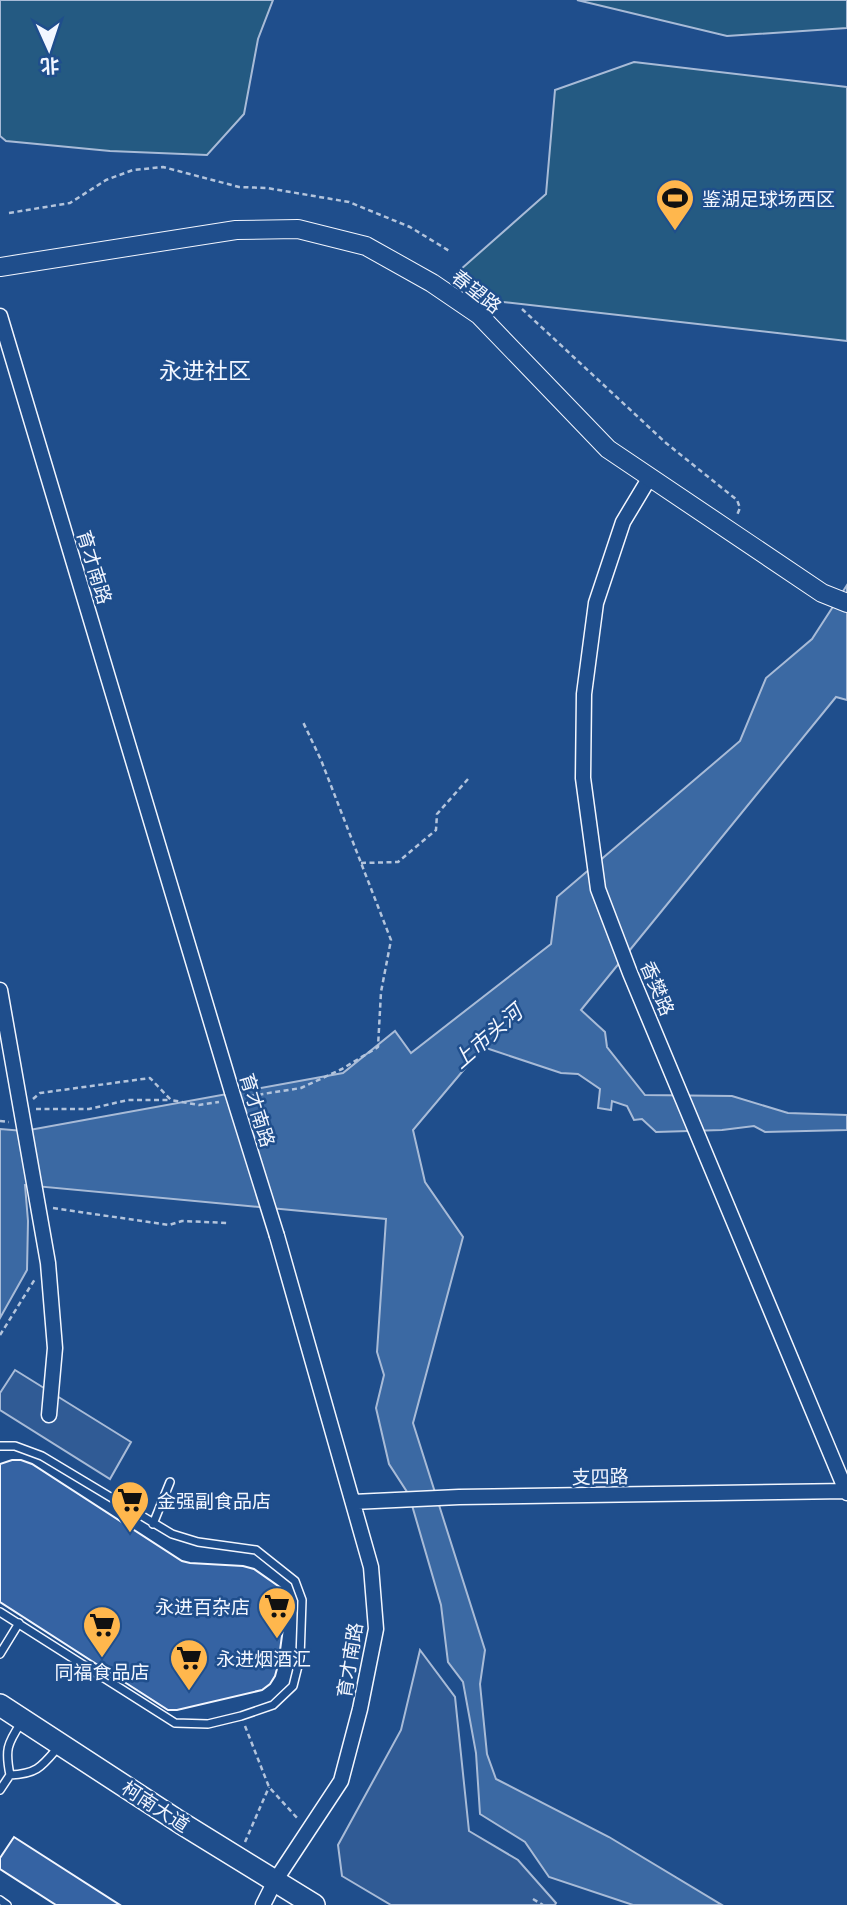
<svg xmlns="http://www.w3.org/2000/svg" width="847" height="1905" viewBox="0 0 847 1905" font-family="'Golos Text','Noto Sans SC',sans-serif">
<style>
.green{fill:#245a82;stroke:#a8bbd7;stroke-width:2}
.parking{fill:#305b95;stroke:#a8bbd7;stroke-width:2}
.water{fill:#3b69a3;stroke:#a8bbd7;stroke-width:2}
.building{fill:#3563a3;stroke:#f2f6ff;stroke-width:2}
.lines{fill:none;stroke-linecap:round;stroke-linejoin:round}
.service-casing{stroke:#f2f6ff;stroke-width:10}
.minor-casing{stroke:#f2f6ff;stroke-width:17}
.tertiary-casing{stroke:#f2f6ff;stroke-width:20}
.secondary-casing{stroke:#f2f6ff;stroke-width:24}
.path{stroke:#b3c4dc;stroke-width:2.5;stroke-dasharray:5 3.5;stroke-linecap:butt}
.service{stroke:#1f4e8c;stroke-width:7}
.minor{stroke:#1f4e8c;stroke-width:14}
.tertiary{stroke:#1f4e8c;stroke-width:18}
.secondary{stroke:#1f4e8c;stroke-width:21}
.minor-bridge-casing{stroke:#f2f6ff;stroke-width:17;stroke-linecap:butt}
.minor-bridge{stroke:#1f4e8c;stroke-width:14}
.labels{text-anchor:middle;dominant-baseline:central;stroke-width:5;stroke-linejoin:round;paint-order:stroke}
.poi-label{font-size:19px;fill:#f2f6ff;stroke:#1f4e8c;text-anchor:start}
.street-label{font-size:19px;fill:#f2f6ff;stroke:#1f4e8c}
.water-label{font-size:21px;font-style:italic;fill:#f2f6ff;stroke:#1f4e8c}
.quarter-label{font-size:23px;fill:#f2f6ff;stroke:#1f4e8c}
</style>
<rect width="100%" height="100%" fill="#1f4e8c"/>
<path class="green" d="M0 0H273L258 39 244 114 207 155 110 151 6 141 0 136Z
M577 0H847V28L727 36Z
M634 62 847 87V341L494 301 460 270 546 194 555 90Z"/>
<path class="parking" d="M15 1370 131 1442 110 1479 0 1410V1393Z
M420 1650 455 1697 469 1831 518 1860 556 1903 555 1905H391L342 1876 338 1845 401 1730Z"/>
<path class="water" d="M847 585V700L836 697 581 1010 605 1032 607 1047 645 1095 732 1096 788 1113 847 1115V1130L765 1132 754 1126 722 1130 656 1132 642 1119 634 1120 627 1106 612 1101 611 1110 598 1108 600 1089 578 1074 561 1073 483 1047 413 1130 425 1182 463 1237 413 1423 485 1650 480 1684 487 1754 496 1779 609 1837 722 1905H633L549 1877 525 1842 480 1814 476 1753 463 1682 448 1662 441 1605 409 1495 389 1464 376 1408 384 1375 377 1352 386 1219 25 1185 28 1221 27 1270 0 1318V1129L24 1131 343 1073 395 1031 411 1053 551 944 557 897 740 741 766 678 812 639Z"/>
<path class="building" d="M12 1460H21L32 1464 182 1561 190 1563 243 1566 254 1569 281 1588 287 1599 278 1665 275 1676 270 1684 262 1690 177 1710H168L0 1602V1464Z
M14 1837 120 1905H56L0 1869V1858Z"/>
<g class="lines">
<defs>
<path id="service" d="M0 1446H15L42 1456 172 1534 198 1542 256 1550 295 1581 302 1600 300 1658 293 1686 273 1705 241 1716 208 1724 175 1723 0 1612
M153 1524 170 1482
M0 1654 19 1623
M10 1775C5 1750 7 1744 21 1723
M0 1790 10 1775C38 1774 42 1766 60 1745
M0 1900 7 1905"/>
<path id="minor" d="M0 316 232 1092
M650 477 623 522 596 603 584 694 583 778 598 889 630 973 847 1493
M0 990 48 1263 55 1348 49 1415
M353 1502 459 1497 847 1491
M263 1905 275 1881 341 1781 360 1709 376 1629 371 1567 277 1236"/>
<path id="tertiary" d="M0 267 236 230 298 229 366 246 432 283 479 315 608 449 822 593 847 603"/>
<path id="secondary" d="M0 1705 181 1823 314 1905"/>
</defs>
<use href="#service" class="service-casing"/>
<use href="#minor" class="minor-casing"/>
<use href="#tertiary" class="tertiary-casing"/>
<use href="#secondary" class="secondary-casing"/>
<path class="path" d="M9 213 70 203 106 180 133 170 163 167 239 187 267 188 349 202 410 227 451 252
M522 309 666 443 737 500 740 508 737 515
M361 863 398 862 436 830 437 814 468 779
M250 1096 301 1088 342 1069 378 1047 381 992 391 940 321 760 303 722
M33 1099 40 1093 150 1078 171 1100 199 1105 219 1102
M36 1109H89L128 1100H171
M0 1121 9 1122
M53 1208 169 1225 182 1221 227 1223
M0 1335 35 1279
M245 1726 269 1787 298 1819
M245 1842 269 1787
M533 1899 543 1905"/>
<use href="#service" class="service"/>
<use href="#minor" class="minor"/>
<use href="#tertiary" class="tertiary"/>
<use href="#secondary" class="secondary"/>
<defs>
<path id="minor-bridge" d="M232 1092 277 1236"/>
</defs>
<use href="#minor-bridge" class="minor-bridge-casing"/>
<use href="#minor-bridge" class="minor-bridge"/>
</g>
<defs>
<symbol id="stadium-pin" viewBox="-11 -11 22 30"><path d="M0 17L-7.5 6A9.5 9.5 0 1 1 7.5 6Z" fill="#ffb74d" stroke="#1f4e8c"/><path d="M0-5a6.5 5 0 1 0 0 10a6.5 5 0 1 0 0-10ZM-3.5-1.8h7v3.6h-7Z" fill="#111"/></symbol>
<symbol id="supermarket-pin" viewBox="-11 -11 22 30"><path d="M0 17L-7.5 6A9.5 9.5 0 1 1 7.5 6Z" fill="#ffb74d" stroke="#1f4e8c"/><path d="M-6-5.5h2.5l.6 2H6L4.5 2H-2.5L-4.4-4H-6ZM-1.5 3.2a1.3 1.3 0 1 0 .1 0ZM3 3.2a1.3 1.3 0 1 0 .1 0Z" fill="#111"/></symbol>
</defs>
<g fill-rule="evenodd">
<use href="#stadium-pin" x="653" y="176" width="44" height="60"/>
<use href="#supermarket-pin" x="108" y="1478" width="44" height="60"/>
<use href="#supermarket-pin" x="255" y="1584" width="44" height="60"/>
<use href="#supermarket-pin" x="80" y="1603" width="44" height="60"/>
<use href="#supermarket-pin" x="167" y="1636" width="44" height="60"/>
</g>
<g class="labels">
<g class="poi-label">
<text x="702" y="198">鉴湖足球场西区</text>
<text x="157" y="1500">金强副食品店</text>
<text x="250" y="1606" text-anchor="end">永进百杂店</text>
<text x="216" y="1658">永进烟酒汇</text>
<text x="102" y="1671" text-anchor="middle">同福食品店</text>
</g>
<g class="street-label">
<text transform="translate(477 291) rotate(38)">春望路</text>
<text transform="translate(95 567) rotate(73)">育才南路</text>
<text transform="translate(658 988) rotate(67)">香樊路</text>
<text transform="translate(258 1110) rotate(73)">育才南路</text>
<text transform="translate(600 1476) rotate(-1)">支四路</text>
<text transform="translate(349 1660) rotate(-81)">育才南路</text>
<text transform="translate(156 1806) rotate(33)">柯南大道</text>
</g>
<g class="water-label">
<text transform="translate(487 1036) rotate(-41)">上市头河</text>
</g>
<g class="quarter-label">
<text x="205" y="370">永进社区</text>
</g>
</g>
<g transform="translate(49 49) rotate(177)" stroke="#1f4e8c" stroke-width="5" paint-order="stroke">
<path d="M0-5L12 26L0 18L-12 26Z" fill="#f2f6ff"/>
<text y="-10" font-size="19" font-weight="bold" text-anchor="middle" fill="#f2f6ff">北</text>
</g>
</svg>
